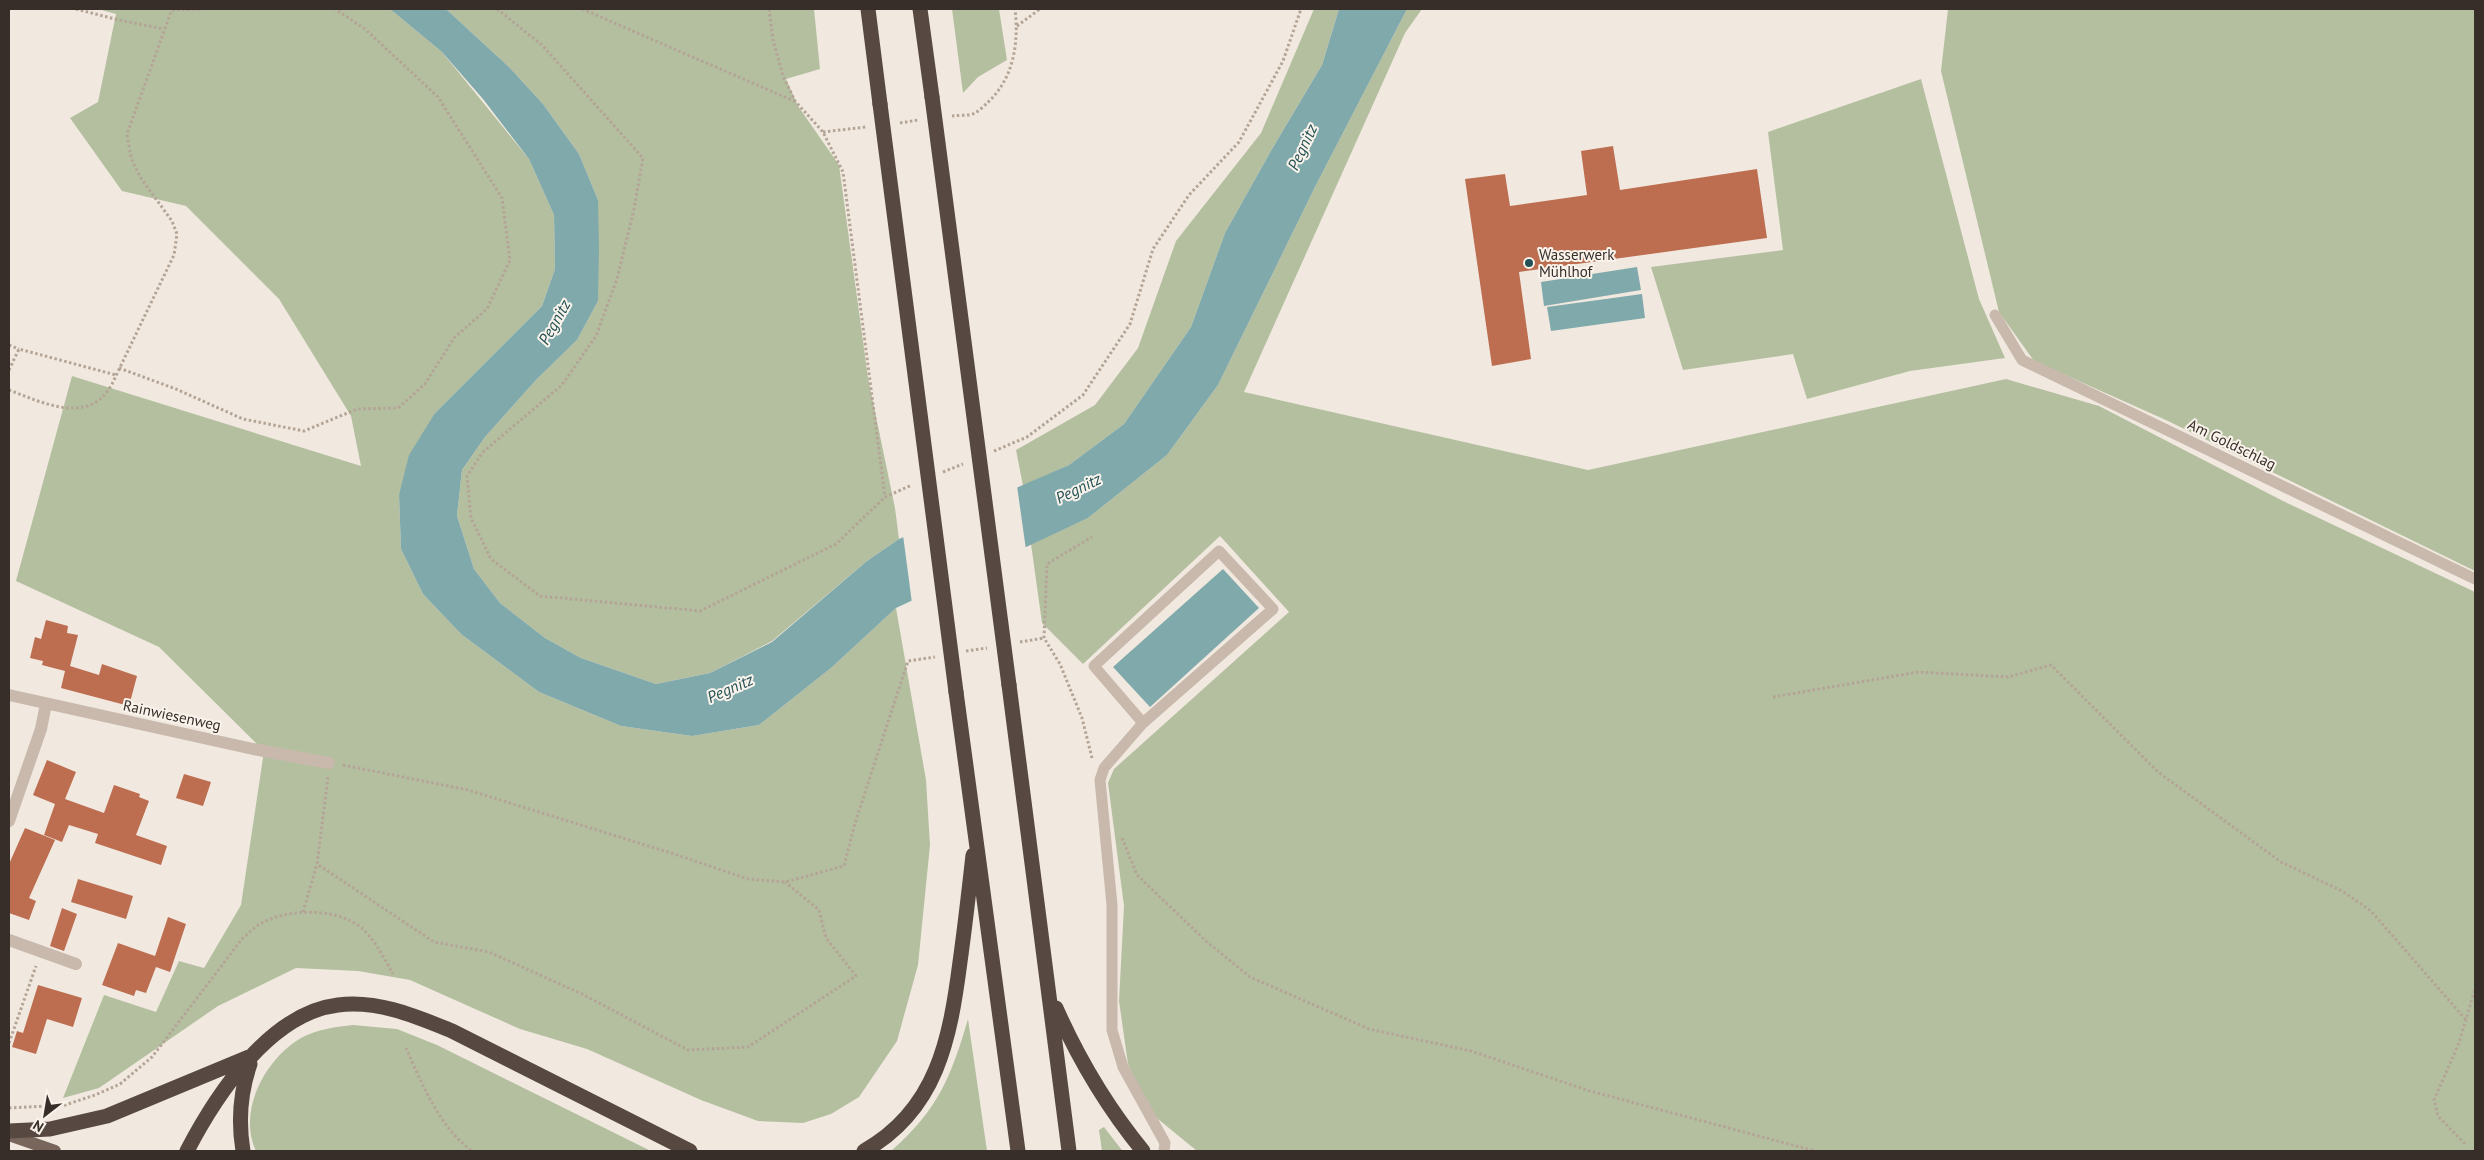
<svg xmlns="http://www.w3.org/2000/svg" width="2484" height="1160" viewBox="0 0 2484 1160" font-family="'PT Sans',sans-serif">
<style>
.green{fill:#b4bfa0}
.water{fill:#80a9ac}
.pier{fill:#f1e9df}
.building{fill:#bd6e51}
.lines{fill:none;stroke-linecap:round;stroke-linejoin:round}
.path{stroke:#b4a496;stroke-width:3;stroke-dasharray:2.5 2.5;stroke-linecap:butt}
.service{stroke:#c8b9ac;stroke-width:11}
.minor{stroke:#c8b9ac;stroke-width:12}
.primary{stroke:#78665c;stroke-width:12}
.motorway{stroke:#574942;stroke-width:15}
.motorway-bridge{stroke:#574942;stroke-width:15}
.poi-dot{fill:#235155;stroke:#f9f3eb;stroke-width:2}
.labels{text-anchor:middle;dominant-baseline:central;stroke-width:4;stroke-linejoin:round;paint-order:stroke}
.poi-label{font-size:15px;fill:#372e2a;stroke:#f9f3eb;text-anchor:start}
.street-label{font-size:15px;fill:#372e2a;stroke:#f9f3eb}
.water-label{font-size:16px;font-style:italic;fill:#235155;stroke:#f9f3eb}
</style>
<rect width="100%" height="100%" fill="#f1e9df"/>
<path class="green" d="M98 9H390L442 52 529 159 554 215 555 269 542 306 435 413 399 495 401 549 423 594 461 634 539 692 621 726 692 736 759 725 831 668 896 608 926 780 930 845 918 965 897 1041 859 1097 831 1114 803 1123 758 1121 701 1100 587 1049 520 1029 410 980 358 971 296 968 218 1006 99 1088 63 1098 104 995 156 1012 179 961 204 968 241 905 264 751 159 647 16 581 72 376 361 466 351 416 279 299 186 206 122 191 70 118 98 102 116 14Z
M446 9H814L820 69 786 79 798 106 839 165 868 378 895 508 899 539 867 561 772 641 710 673 656 684 581 658 545 638 500 603 474 569 457 516 462 470 485 437 536 380 577 340 598 301V200L579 154 543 104 509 67Z
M952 9H999L1007 60 978 77 963 93Z
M1314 9H1339L1322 65 1272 149 1225 233 1191 327 1124 424 1069 465 1023 486 1016 450 1095 405 1138 348 1176 241 1261 133Z
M1407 9H1422L1405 33 1244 392 1588 470 2006 379 2099 406 2283 501 2475 592V1151H1197L1147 1110 1128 1064 1119 1001 1124 906 1108 783 1114 769 1289 612 1220 536 1083 664 1042 623 1031 544 1088 518 1167 455 1218 385 1316 185Z
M1948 9H2475V571L2168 421 2034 361 1999 312 1941 71Z
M1921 79 1979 299 2005 358 1910 371 1807 399 1793 354 1683 370 1651 267 1783 250 1768 132Z
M968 1019 987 1151H891C938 1110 951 1077 968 1019Z
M353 1025 397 1029 437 1045 651 1151H256C237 1112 265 1059 301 1038 317 1029 336 1027 353 1025Z
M1104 1127 1121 1149 1123 1151H1102L1099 1130Z"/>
<path class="water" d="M390 9H446L509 67 543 104 579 154 598 200 599 248 598 301 577 340 536 380 485 437 462 470 457 516 474 569 500 603 545 638 581 658 656 684 710 673 772 642 867 561 899 539 1069 465 1124 424 1191 327 1225 233 1272 149 1322 65 1339 9H1407L1316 185 1218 385 1167 455 1088 518 896 608 831 668 759 725 692 736 621 726 539 692 461 634 423 594 401 549 399 495 409 455 435 413 542 306 555 269 554 215 529 159 483 99 442 52Z
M1637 267 1641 290 1544 306 1541 282Z
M1642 294 1645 318 1551 331 1547 307Z
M1223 569 1259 608 1150 707 1113 667Z"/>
<path class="pier" d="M1017 486 1026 550 912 603 903 535Z"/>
<path class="building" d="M1613 146 1620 190 1757 169 1767 238 1519 272 1531 359 1492 366 1465 179 1505 174 1510 206 1587 195 1581 151Z
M46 620 68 626 67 633 78 635 70 666 99 675 102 664 137 676 129 706 61 688 65 671 42 665 43 661 30 658 35 637 41 639Z
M47 760 76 772 65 799 104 813 114 785 140 794 139 797 149 801 136 835 167 846 161 865 95 843 98 834 69 825 62 842 44 835 55 804 33 795Z
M184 774 211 782 203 806 176 798Z
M25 828 55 840 29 898 36 901 29 920 9 913V864Z
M78 879 133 896 126 919 71 902Z
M62 908 77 914 64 951 50 946Z
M168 917 186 924 170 972 156 967 146 993 136 990 134 996 102 985 118 943 155 956Z
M38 985 82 998 73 1027 47 1019 36 1054 12 1047 17 1031 23 1033Z"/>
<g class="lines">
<path class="path" d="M76 9 119 20 164 29
M497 9 542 45 643 158 634 209 617 279 596 336 562 385 483 452 467 476 471 518 491 559 540 596 700 611 836 544 885 497 912 485
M582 9 794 101
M769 9 773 40 783 76 795 101 823 132 843 172 885 497
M172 10 203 9
M1017 26 1040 9
M952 116C959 115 969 116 975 113 979 111 984 106 987 103 1014 79 1019 42 1015 9
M900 123 918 120
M823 132 866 127
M9 345 19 349
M119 368 176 389 243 419 304 431 357 409 398 408 425 384 454 338 487 309 510 260 502 198 438 97 365 29 335 9
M9 370 19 349 116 375
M9 390C43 403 90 426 112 384L174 255 177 234 172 221 140 177 131 158 127 134 172 9
M994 451 1027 437 1083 395 1130 324 1153 249 1189 195 1239 142 1283 61 1301 9
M943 472 963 464
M1020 642 1044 638
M966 651 987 648
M1773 697 1918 672 2008 677 2051 665 2158 772 2281 862 2342 891 2371 911 2467 1021
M1092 758 1082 718 1060 664 1044 638 1047 564 1092 537
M343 765 468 790 671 853 748 879 785 882 844 866 855 823 908 661 935 657
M328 777 317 864 434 942 489 952 582 994 688 1050 748 1047 856 976 826 938 819 910 785 882
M1122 838 1137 875 1206 941 1250 977 1369 1029 1471 1051 1590 1091 1815 1151
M303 912 317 864
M9 1043 36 966
M406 1048C422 1084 440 1128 472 1151
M9 1108 65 1105 95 1095 120 1084 152 1057 242 939C248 934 253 928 260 924 287 908 338 907 363 929 376 942 384 958 393 974
M2465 1144 2438 1116 2434 1100 2459 1043 2475 989"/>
<path class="service" d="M1995 315 2022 360 2475 579
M1143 723 1094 666 1219 551 1273 609 1143 723 1104 768 1100 780 1112 905V1030L1123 1067 1165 1143 1164 1151"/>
<path class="minor" d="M9 695 253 749 329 763
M9 821 41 729 46 704
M9 940 76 964"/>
<path class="primary" d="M9 1135 55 1151"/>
<path class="motorway" d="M868 9 880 104
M920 9 932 97
M1009 685 1069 1151
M956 692 1018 1151
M1056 1008C1079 1060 1107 1107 1143 1151
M9 1131 50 1129 107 1116 249 1057
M187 1151C216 1095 270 1013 338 1005 378 1000 415 1016 452 1031L690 1151
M243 1151C238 1121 240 1093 250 1064
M864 1151C937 1110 950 1039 960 962 965 926 969 891 973 855"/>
<path class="motorway-bridge" d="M932 97 1009 685
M880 104 956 692"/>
</g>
<circle class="poi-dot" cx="1529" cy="263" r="5"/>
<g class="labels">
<g class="poi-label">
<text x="1539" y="254">Wasserwerk<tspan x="1539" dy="17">Mühlhof</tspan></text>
</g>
<g class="street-label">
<text transform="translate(2232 444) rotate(26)">Am Goldschlag</text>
<text transform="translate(172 715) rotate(12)">Rainwiesenweg</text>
</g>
<g class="water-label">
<text transform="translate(1302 147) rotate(-65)">Pegnitz</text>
<text transform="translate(554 322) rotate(-61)">Pegnitz</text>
<text transform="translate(1078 488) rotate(-26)">Pegnitz</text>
<text transform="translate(730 688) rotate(-24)">Pegnitz</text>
</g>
</g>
<rect width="2484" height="1160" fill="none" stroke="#372e2a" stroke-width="20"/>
<g transform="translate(45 1115) rotate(211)" stroke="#f9f3eb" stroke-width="4" paint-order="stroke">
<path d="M0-4L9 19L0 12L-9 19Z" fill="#372e2a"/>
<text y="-8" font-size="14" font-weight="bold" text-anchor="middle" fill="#372e2a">N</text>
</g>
</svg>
